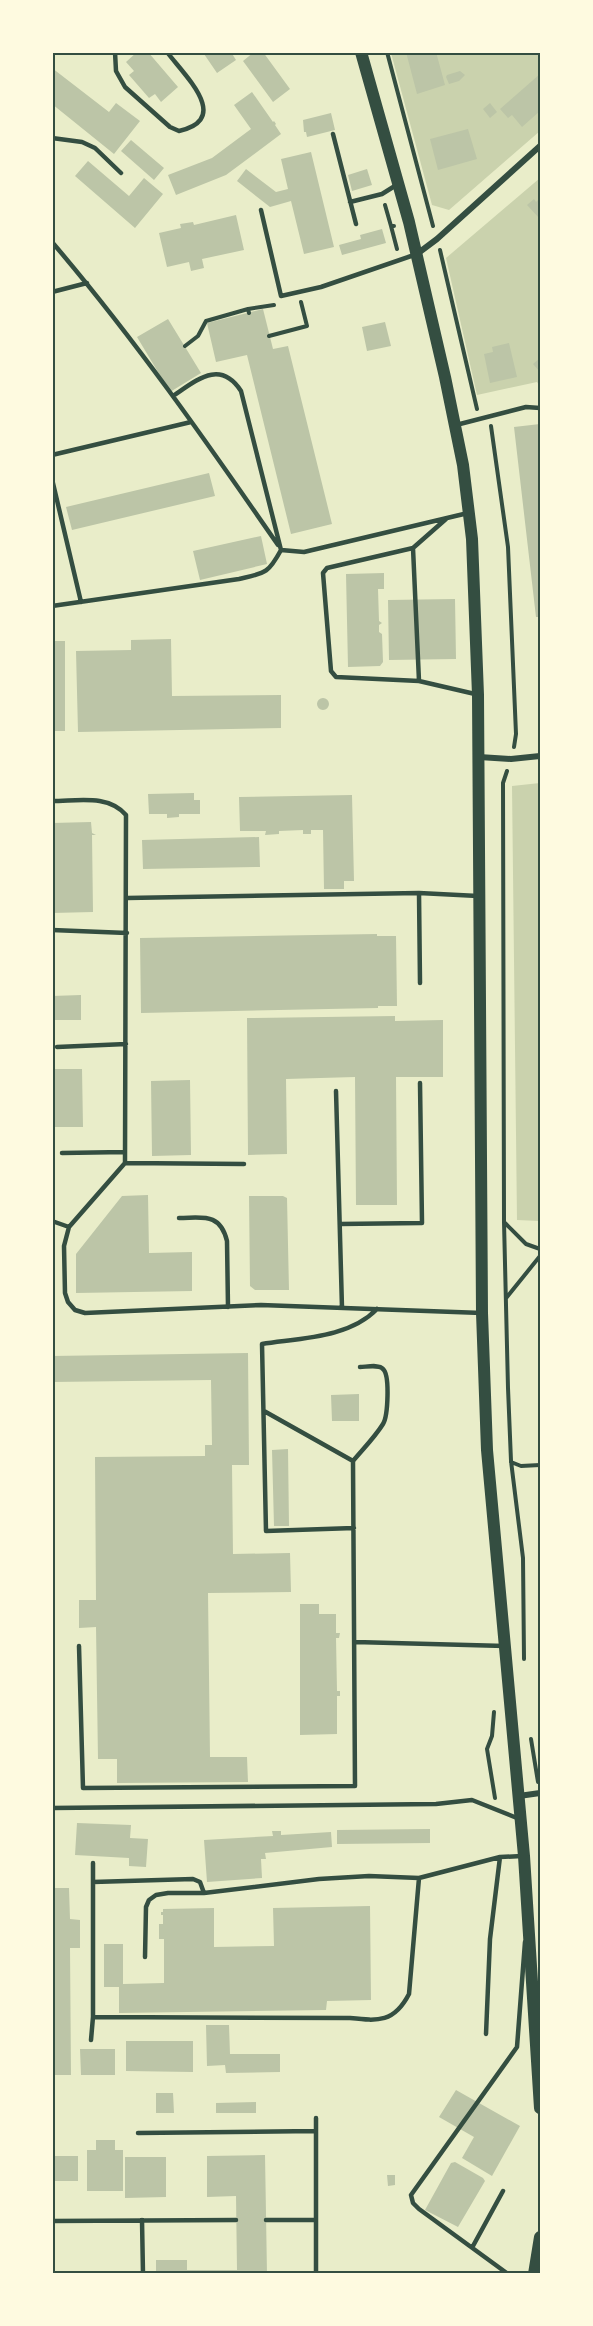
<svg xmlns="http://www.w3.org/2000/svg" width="593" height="2326" viewBox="0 0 593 2326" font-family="'Archivo Narrow',sans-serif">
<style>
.green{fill:#cad2ad}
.building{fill:#bcc5a7}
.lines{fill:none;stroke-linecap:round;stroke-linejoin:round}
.path{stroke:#344e41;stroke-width:4}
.service{stroke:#344e41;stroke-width:4.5}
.minor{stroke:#344e41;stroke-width:6}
.secondary{stroke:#344e41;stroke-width:12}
.neatline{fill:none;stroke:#344e41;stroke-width:2}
</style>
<rect width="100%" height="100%" fill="#e9edc9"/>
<path class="green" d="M391 53H540V131L449 210 432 205Z
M540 178V387L537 382 477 395 446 258Z
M540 783V1221L517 1220 512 786Z"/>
<path class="building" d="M137 52H148L178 87 161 102 155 94 149 98 129 75 134 71 126 62Z
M206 52H231L236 60 217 73 204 54Z
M254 52H263L290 89 273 102 243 61Z
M406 52H436L445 85 417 94Z
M52 68 109 112 116 103 140 121 114 154 52 104Z
M460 71 465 75 459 81 449 84 446 77 447 75Z
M540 74 539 91 540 111 522 127 512 115 508 118 500 109Z
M252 92 273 122 274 121 276 124 275 125 281 134 226 175 176 195 168 175 212 158 251 129 234 105Z
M490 103 497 112 490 118 483 109Z
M331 113 335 130 307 137 306 132H304L303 120Z
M468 129 477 159 438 170 430 139Z
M131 140 164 168 154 180 121 151Z
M311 152 334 247 304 254 291 201 270 207 237 181 246 169 276 192 288 189 281 159Z
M88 161 129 196 144 178 163 194 135 228 75 176Z
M367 169 372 185 352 191 348 175Z
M540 198V219L527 205 534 199 536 202Z
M236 215 244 250 202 259 204 268 191 271 189 262 167 267 159 233 181 228 180 224 193 222 194 225Z
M382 229 386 243 342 255 339 245 361 239 360 235Z
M263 309 273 349 288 346 332 524 291 534 247 355 216 362 207 323Z
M168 319 201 373 170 392 137 337Z
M385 322 391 346 367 351 362 327Z
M509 343 517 377 490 383 484 354 493 352 492 347Z
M540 358V372L533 364Z
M540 424V617H536L514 427Z
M209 473 215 496 72 530 66 507Z
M261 536 267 564 200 580 193 551Z
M384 573V589H378L379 621 382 623 379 625V632L382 634 383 662 380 666 348 667 346 574Z
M455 599 456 659 389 660 388 600Z
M171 639 172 696 281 695V728L78 732 76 651 131 650V640Z
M52 641H65V731H52Z
M317 704a6 6 0 1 1 12 0a6 6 0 1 1-12 0Z
M194 793V800H200V814H179V817L167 818V814H149L148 794Z
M352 795 354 881H344V889H324L323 830H311V834H303V830L279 831V834L265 835 266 831H240L239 797Z
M91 822 92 833 96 835H92L93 912 52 913V823Z
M259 837 260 867 143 869 142 840Z
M377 934V936H396L397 1006H378V1008L141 1013 140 938Z
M81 995V1020H52V996Z
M395 1016V1021L443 1020V1077H396L397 1205H356L355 1077 286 1079 287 1154 248 1155 247 1018Z
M52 1069H82L83 1127H52Z
M190 1080 191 1155 152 1156 151 1081Z
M148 1195 149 1253 192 1252V1291L76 1293V1254L122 1196Z
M249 1196H283L287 1198 289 1290H255L250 1286Z
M248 1353 249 1465H232L233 1554 290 1553 291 1592 208 1593 210 1757H247L248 1782 117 1783V1759H98L96 1627 79 1628V1600H96L95 1457 205 1456V1445H212L211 1380 52 1382V1356Z
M359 1394V1421H332L331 1395Z
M288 1449 289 1526H274L272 1450Z
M300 1604H319V1614H336V1633H340L339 1638H336L337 1691H340V1696H337V1734L300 1735Z
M77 1823 131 1825 130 1838 148 1839 146 1867 129 1866V1858L75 1855Z
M430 1829V1843L337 1844V1830Z
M272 1831H281V1835L331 1832 332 1847 265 1853 266 1859H261L262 1878 207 1882 204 1840 273 1836Z
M52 1888H69L70 1919 80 1920V1948H70L71 2075H52Z
M370 1906 371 2000 327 2001 326 2010 119 2013V1987H104V1944H123V1984L164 1983V1939H159V1924H163V1915H161V1912H163V1909L214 1908V1947L274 1946 273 1908Z
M206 2025H229L230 2054H280V2072L226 2073 225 2065 207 2066Z
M126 2041H193V2072L126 2071Z
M80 2049H115V2075H81Z
M456 2090 520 2126 492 2176 462 2158 474 2137 439 2117Z
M156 2093H173L174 2113H156Z
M256 2102V2113H216V2103Z
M96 2140H115V2150H123V2191H87V2150H96Z
M265 2155 267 2274H156V2260H187V2270H237L236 2196 207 2197V2156Z
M52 2156H78V2181H52Z
M125 2157H166V2197L125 2198Z
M455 2162 483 2178 485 2181 458 2227 425 2210 451 2163Z
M387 2175H395V2185L388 2186Z"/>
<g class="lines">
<path class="path" d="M387 52 433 226
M385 205 391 226H394
M391 226 397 249
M440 250 477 409
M249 313 248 309 274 305
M269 336 307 326 301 302
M185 346 198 336 206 321 248 309
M491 426 508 547 516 734 514 747
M507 771 503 783 504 1222 508 1388 511 1461 523 1558 524 1659
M505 1223 526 1244 540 1249
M507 1297 540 1256
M511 1462 521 1466 540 1465
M494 1712 492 1736 487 1749 495 1798
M531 1739 538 1782"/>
<path class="service" d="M115 52 116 71 125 87 170 127 179 131C232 119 185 76 167 52
M333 134 356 224
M52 138 82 142 95 148 121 173
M350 202 382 194 398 184
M261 210 281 296 321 287 414 255
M52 242C134 338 206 441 278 545
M52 292 87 283
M456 425 526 407 540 408
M52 455 191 422
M52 479 81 602
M446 519 413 548 419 681 475 694
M413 548 327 568 323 573 331 671 336 677 419 681
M281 550 304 552 468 513
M52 606 239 579C265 573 268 574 281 550L241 391C220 359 197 380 173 396
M52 801C78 801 108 794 126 815L125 1163 244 1164
M419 893 420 983
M127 898 419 893 478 896
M52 930 127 933
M57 1047 126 1044
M336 1091 342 1308
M62 1153 125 1152
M125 1163 69 1227 64 1246 65 1293 68 1302 75 1310 85 1313 261 1305 482 1313
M179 1218C202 1218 220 1212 227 1241L228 1307
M52 1221 69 1227
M340 1224 422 1223 420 1083
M264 1411 353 1461C363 1449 375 1437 383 1424 388 1416 390 1375 383 1369 379 1364 366 1367 360 1367
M354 1528 266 1531 262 1344C301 1338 349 1338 377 1309
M355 1642 505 1646
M79 1646 83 1788 355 1786 353 1461
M52 1808 436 1804 472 1800 517 1818
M93 1882 193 1879 200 1882 204 1893
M145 1957 146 1907 149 1900 156 1895 168 1893H204L319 1879 369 1876 419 1878 500 1857 522 1856
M93 2017 349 2018C378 2021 394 2023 409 1994L419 1878
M486 2034 490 1939 500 1857
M91 2040 93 2017V1863
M316 2118V2274
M138 2133 316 2131
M142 2220 143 2274
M266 2220H316
M52 2221 236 2220
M473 2246 503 2191
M508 2274 419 2209 413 2203 411 2195 517 2047 525 1942"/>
<path class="minor" d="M417 254 437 239 540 146
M479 757 511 759 540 756
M519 1796 540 1793"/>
<path class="secondary" d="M361 52 409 222 445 377 463 465 472 539 478 695 482 1313 487 1450 524 1856 540 2108
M534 2274 540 2237"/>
</g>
<rect width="593" height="2326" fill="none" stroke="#fefae0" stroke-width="108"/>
<rect x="54" y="54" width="485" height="2218" class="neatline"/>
</svg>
